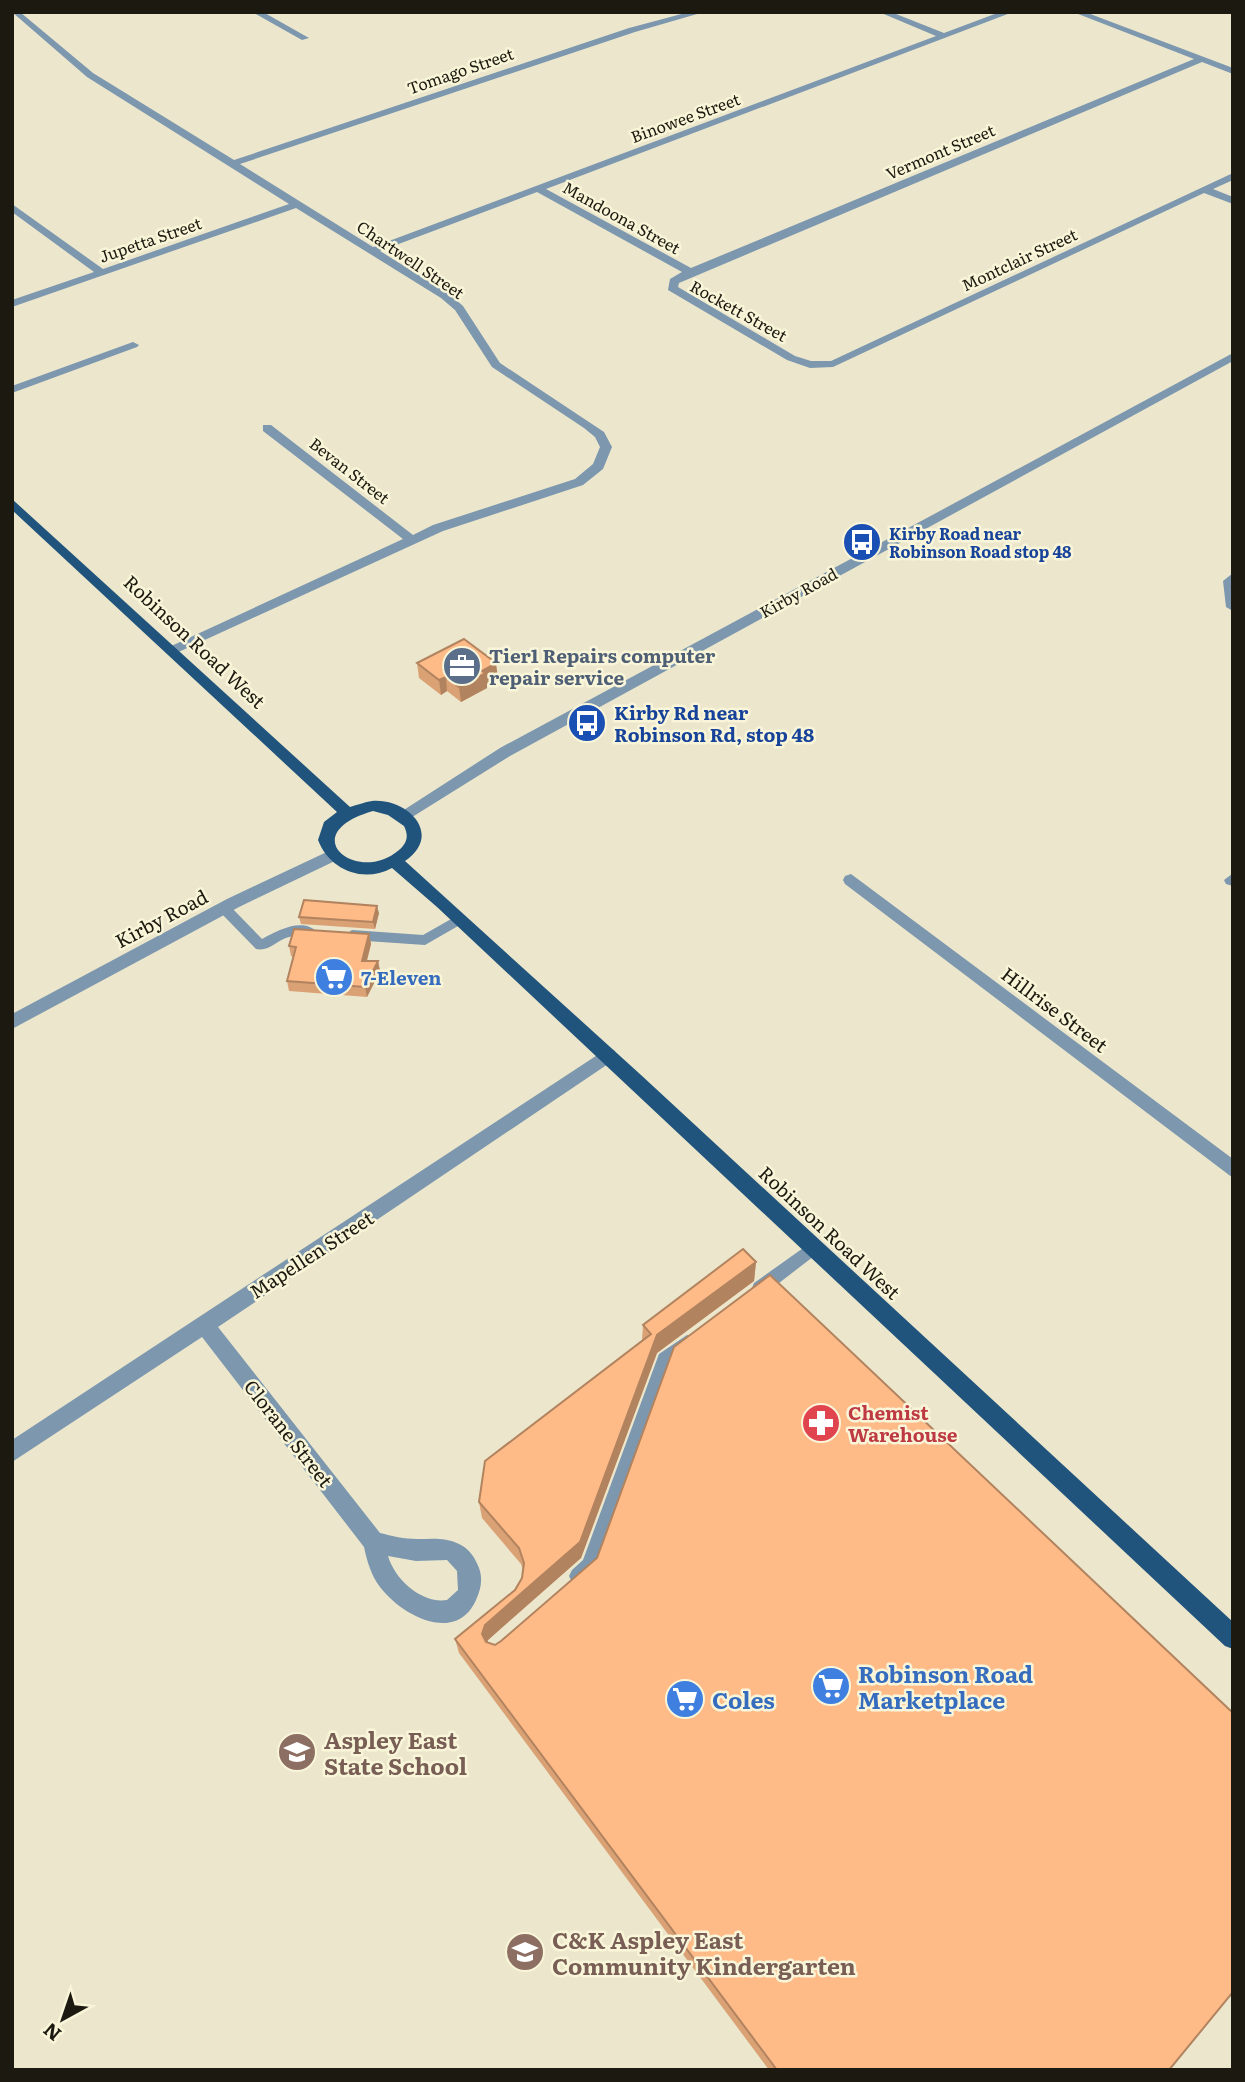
<svg xmlns="http://www.w3.org/2000/svg" width="1245" height="2082" viewBox="0 0 1245 2082" font-family="Literata,serif">
<style>
.lines{fill:none;stroke-linecap:round;stroke-linejoin:round}
.service{fill:#7c97ae;fill-rule:evenodd}
.minor{fill:#7c97ae;fill-rule:evenodd}
.tertiary{fill:#7c97ae;fill-rule:evenodd}
.primary{fill:#20547c;fill-rule:evenodd}
.wall{fill:#daa175}
.shaded-wall{fill:#b2835f}
.building{fill:#febb88;stroke:#b2835f;stroke-width:2}
.labels{text-anchor:middle;dominant-baseline:central;stroke-width:5;stroke-linejoin:round;paint-order:stroke}
.far-street-label{font-size:16px;fill:#1c1a10;stroke:#f9f5d9}
.far-transit-label{font-size:16px;font-weight:bold;fill:#164399;stroke:#f9f5d9;text-anchor:start}
.street-label{font-size:19px;fill:#1c1a10;stroke:#f9f5d9}
.service-label{font-size:19px;font-weight:bold;fill:#4e5e75;stroke:#f9f5d9;text-anchor:start}
.transit-label{font-size:19px;font-weight:bold;fill:#164399;stroke:#f9f5d9;text-anchor:start}
.shop-label{font-size:19px;font-weight:bold;fill:#366cbe;stroke:#f9f5d9;text-anchor:start}
.health-label{font-size:19px;font-weight:bold;fill:#be3a42;stroke:#f9f5d9;text-anchor:start}
.near-shop-label{font-size:23px;font-weight:bold;fill:#366cbe;stroke:#f9f5d9;text-anchor:start}
.near-education-label{font-size:23px;font-weight:bold;fill:#785e54;stroke:#f9f5d9;text-anchor:start}
</style>
<rect width="100%" height="100%" fill="#ece7cc"/>
<g class="lines">
<path class="service" d="M224 903 229 905 262 939C277 931 302 917 317 932 308 940 299 933 289 937 277 940 269 952 256 949L219 911 217 908Z
M460 914 465 916 467 919 465 922 425 945 352 940 345 935 352 930 423 935Z
M813 1241 818 1243 821 1248 818 1253 766 1293 760 1295 754 1293 752 1288 754 1283Z
M687 1335 693 1337 695 1342 693 1347 671 1364 596 1572 578 1585 572 1582 569 1576 572 1570 583 1560 659 1354Z"/>
<path class="minor" d="M12 12H20L93 73 234 160 629 28 689 12H704L635 32 240 164 373 247 936 36 879 12H891L944 33 1000 12H1013L546 189 691 268 1194 59 1073 12H1085L1233 68V74L1202 62 679 283 678 287 795 356 811 361H831L1233 173V180L1213 189 1233 197V204L1204 193 833 367 810 368 787 360 668 290 670 279 682 272 537 192 380 251 449 294 463 306 500 363 604 432 612 447 603 469 583 485 443 531 172 655 165 651 167 648 403 539 263 431V425H271L413 535 433 525 575 479 593 464 600 447 595 437 584 428 492 367 455 310 441 298 296 208 12 307V300L94 272 12 212V204L103 269 289 204 87 77Z
M252 12H263L309 38 302 40Z
M133 342 139 345 137 347 12 393V386Z
M1233 573V611L1226 607 1223 581Z
M851 874 1233 1159V1178L845 884 843 880 845 876Z
M1232 874H1233V886L1226 884 1224 880Z
M608 1048 614 1050 617 1055 614 1060 218 1327 380 1533C392 1536 404 1539 417 1539 432 1539 445 1537 459 1544 470 1549 475 1558 479 1568 483 1579 481 1589 476 1600 456 1645 401 1615 380 1587 371 1575 367 1561 364 1547L202 1337 12 1462V1440ZM388 1556 416 1561 447 1560 457 1571 458 1590 447 1600C422 1604 395 1580 388 1556Z"/>
<path class="tertiary" d="M1233 353V361L510 756 409 819 404 820 396 815 500 748Z
M331 850 337 852 339 856 337 860 239 907 12 1029V1014L227 899Z"/>
<path class="primary" d="M12 499 350 807C357 805 365 802 372 801 407 798 444 834 405 861L641 1075 1233 1622V1649L1225 1646 437 907 392 868C362 884 329 869 318 840L324 822 337 812 12 510ZM373 811 388 815 404 826C409 836 407 843 399 850 357 886 293 834 373 811Z"/>
</g>
<path class="wall" d="M417 663 498 678 487 684V688L461 702 447 691 441 695 419 678Z
M379 913 375 929 301 924 299 917Z
M369 934 371 944 367 961H378L380 971 367 997 289 991 287 981 293 957 291 956 289 946Z
M756 1262 754 1281 657 1353 581 1558 488 1640 487 1642 1169 2070H769L459 1653 455 1639 515 1590 522 1578 523 1570 521 1564 482 1518 479 1502 642 1340 643 1325Z"/>
<path class="shaded-wall" d="M496 663 498 678 487 684V688L461 702 459 687 482 671Z
M446 677 447 691 441 695 439 680Z
M377 906 379 913 375 929 373 922Z
M369 934 371 944 364 971 362 961Z
M378 961 380 971 367 997 365 987Z
M756 1262 754 1281 657 1353 581 1558 488 1640 485 1649 482 1634 485 1625 580 1542 657 1335Z"/>
<path class="building" d="M464 639 496 663 482 671 486 673 459 687 446 677 439 680 417 663Z
M304 900 377 906 373 922 299 917Z
M294 929 369 934 362 961H378L365 987 287 981 296 947 289 946Z
M743 1249 756 1262 657 1335 580 1542 485 1625 482 1634 486 1642 495 1645 501 1641 597 1558 674 1347 770 1275 1233 1713V1992L1169 2070H777L455 1639 515 1590 522 1578 524 1563 519 1548 479 1502 485 1461 651 1334 643 1325Z"/>
<defs>
<symbol id="bus-disc" viewBox="-11 -11 22 22"><circle r="9.5" fill="#1a4fb4" stroke="#f9f5d9"/><path d="M-5-6H5V4H4V6H2V4H-2V6H-4V4H-5ZM-3.5-4V0h7V-4ZM-3.5 1.2v1.5H-2V1.2ZM2 1.2v1.5H3.5V1.2Z" fill="#fff"/></symbol>
<symbol id="office-disc" viewBox="-11 -11 22 22"><circle r="9.5" fill="#5c6f8a" stroke="#f9f5d9"/><path d="M-6-3h4V-5.5h4V-3h4V5H-6ZM-1-4.5V-3h2v-1.5ZM-6 0V1H6V0Z" fill="#fff"/></symbol>
<symbol id="supermarket-disc" viewBox="-11 -11 22 22"><circle r="9.5" fill="#3f7fe0" stroke="#f9f5d9"/><path d="M-6-5.5h2.5l.6 2H6L4.5 2H-2.5L-4.4-4H-6ZM-1.5 3.2a1.3 1.3 0 1 0 .1 0ZM3 3.2a1.3 1.3 0 1 0 .1 0Z" fill="#fff"/></symbol>
<symbol id="pharmacy-disc" viewBox="-11 -11 22 22"><circle r="9.5" fill="#e0444e" stroke="#f9f5d9"/><path d="M-2-6h4v4h4v4h-4v4h-4v-4h-4v-4h4Z" fill="#fff"/></symbol>
<symbol id="school-disc" viewBox="-11 -11 22 22"><circle r="9.5" fill="#8d6e63" stroke="#f9f5d9"/><path d="M0-5L7-2L0 1L-7-2ZM-4 1L0 2.5L4 1V4Q0 6-4 4Z" fill="#fff"/></symbol>
</defs>
<g fill-rule="evenodd">
<use href="#bus-disc" x="840" y="520" width="44" height="44"/>
<use href="#office-disc" x="440" y="644" width="44" height="44"/>
<use href="#bus-disc" x="565" y="701" width="44" height="44"/>
<use href="#supermarket-disc" x="312" y="955" width="44" height="44"/>
<use href="#pharmacy-disc" x="799" y="1401" width="44" height="44"/>
<use href="#supermarket-disc" x="809" y="1664" width="44" height="44"/>
<use href="#supermarket-disc" x="663" y="1677" width="44" height="44"/>
<use href="#school-disc" x="275" y="1730" width="44" height="44"/>
<use href="#school-disc" x="503" y="1930" width="44" height="44"/>
</g>
<g class="labels">
<g class="far-street-label">
<text transform="translate(460 70) rotate(-19)">Tomago Street</text>
<text transform="translate(685 117) rotate(-20)">Binowee Street</text>
<text transform="translate(940 151) rotate(-23)">Vermont Street</text>
<text transform="translate(622 217) rotate(29)">Mandoona Street</text>
<text transform="translate(150 239) rotate(-19)">Jupetta Street</text>
<text transform="translate(411 259) rotate(34)">Chartwell Street</text>
<text transform="translate(1019 259) rotate(-25)">Montclair Street</text>
<text transform="translate(739 310) rotate(29)">Rockett Street</text>
<text transform="translate(350 470) rotate(38)">Bevan Street</text>
<text transform="translate(798 592) rotate(-29)">Kirby Road</text>
</g>
<g class="far-transit-label">
<text x="889" y="533">Kirby Road near<tspan x="889" dy="18">Robinson Road stop 48</tspan></text>
</g>
<g class="street-label">
<text transform="translate(195 641) rotate(43)">Robinson Road West</text>
<text transform="translate(161 918) rotate(-28)">Kirby Road</text>
<text transform="translate(1055 1009) rotate(37)">Hillrise Street</text>
<text transform="translate(830 1232) rotate(43)">Robinson Road West</text>
<text transform="translate(311 1254) rotate(-33)">Mapellen Street</text>
<text transform="translate(289 1433) rotate(52)">Clorane Street</text>
</g>
<g class="service-label">
<text x="489" y="655">Tier1 Repairs computer<tspan x="489" dy="22">repair service</tspan></text>
</g>
<g class="transit-label">
<text x="614" y="712">Kirby Rd near<tspan x="614" dy="22">Robinson Rd, stop 48</tspan></text>
</g>
<g class="shop-label">
<text x="361" y="977">7-Eleven</text>
</g>
<g class="health-label">
<text x="848" y="1412">Chemist<tspan x="848" dy="22">Warehouse</tspan></text>
</g>
<g class="near-shop-label">
<text x="858" y="1673">Robinson Road<tspan x="858" dy="26">Marketplace</tspan></text>
<text x="712" y="1699">Coles</text>
</g>
<g class="near-education-label">
<text x="324" y="1739">Aspley East<tspan x="324" dy="26">State School</tspan></text>
<text x="552" y="1939">C&amp;K Aspley East<tspan x="552" dy="26">Community Kindergarten</tspan></text>
</g>
</g>
<rect width="1245" height="2082" fill="none" stroke="#1c1a10" stroke-width="28"/>
<g transform="translate(63 2019) rotate(220)" stroke="#f9f5d9" stroke-width="5" paint-order="stroke">
<path d="M0-5L12 26L0 18L-12 26Z" fill="#1c1a10"/>
<text y="-10" font-size="19" font-weight="bold" text-anchor="middle" fill="#1c1a10">N</text>
</g>
</svg>
